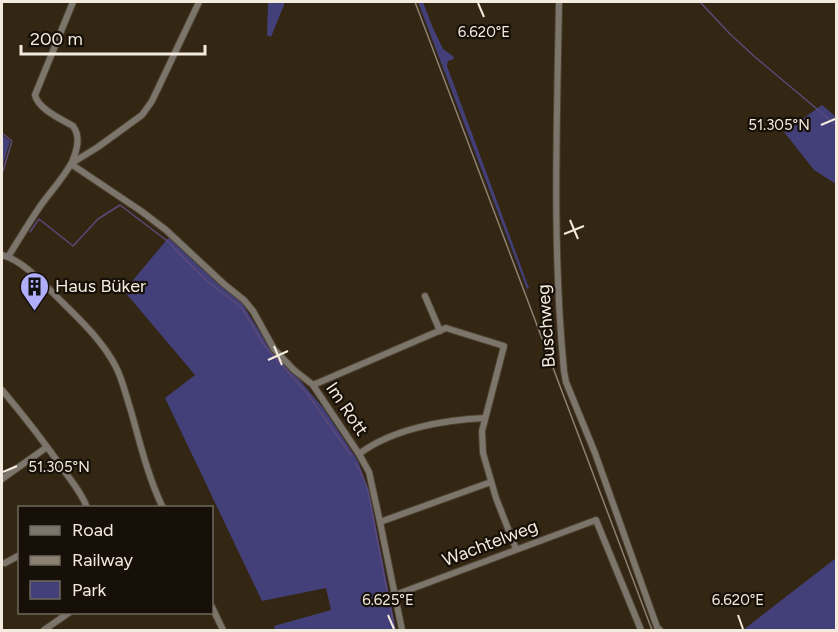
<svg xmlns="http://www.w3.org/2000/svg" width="838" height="632" viewBox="0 0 838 632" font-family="Figtree,sans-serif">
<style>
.green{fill:#433f78}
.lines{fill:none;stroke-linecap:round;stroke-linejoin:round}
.stream{stroke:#5b4a79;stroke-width:1.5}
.street-casing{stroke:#4e4230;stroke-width:8}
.street{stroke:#7c756c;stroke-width:6}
.rail{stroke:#8c8171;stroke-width:1.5}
.ticks{fill:none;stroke:#f4ebdf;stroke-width:2}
.labels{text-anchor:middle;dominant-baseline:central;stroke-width:4.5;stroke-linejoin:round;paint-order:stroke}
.poi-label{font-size:18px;fill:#f4ebdf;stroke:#161008;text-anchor:start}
.street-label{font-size:18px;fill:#f4ebdf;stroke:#161008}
.ticks-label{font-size:15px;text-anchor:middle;fill:#f4ebdf;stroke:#161008;stroke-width:4.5;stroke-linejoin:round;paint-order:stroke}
</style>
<rect width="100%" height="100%" fill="#332613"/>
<path class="green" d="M268 2H284V5L271 37 267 35Z
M418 2H423L433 28 443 49 453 56 454 59 448 61 447 66 529 288 527 289Z
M822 105 836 117V184L814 170 784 132Z
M2 135 10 141 2 168Z
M169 237 242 303 272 352 299 379 324 409 358 461 370 496 396 630H275L274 626 331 610 326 588 262 601 165 398 195 375 124 291Z
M836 558V630H743Z"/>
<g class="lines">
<path class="stream" d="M700 2 730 34 755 57 836 125
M2 133 12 141 2 174
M30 232 39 219 73 246 98 219 120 205 166 240 206 280 242 308 264 345 306 392 351 455
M355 463 361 472 368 490 387 592
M389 601 395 630"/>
<defs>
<path id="street" d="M559 2C557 125 552 248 564 371L566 382 595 453 657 627 660 630
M72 163 98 147 142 115 152 101 199 2
M71 164 141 211 166 230 224 284 244 300 253 311 274 349 294 370 313 385 359 454 369 472 380 522 402 630
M2 255C21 260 39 279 53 293 76 316 101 338 116 367 123 381 126 396 131 411 140 443 148 477 163 508
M8 257C19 239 30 221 41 205 51 191 65 176 72 162 77 150 81 137 73 126 61 119 38 109 35 95L73 2
M425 296 440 331
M313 385 446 328 504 346 482 431 483 453 496 498 516 549
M2 390C24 416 45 443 65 472 73 483 83 495 87 508
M359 454C392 429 443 420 484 418
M2 479 47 447
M380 522 491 482
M5 563 20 555
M395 595 596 520 641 630
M212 607 223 630
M44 630 70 612"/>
</defs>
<use href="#street" class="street-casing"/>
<use href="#street" class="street"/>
<path class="rail" d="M415 2 652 630"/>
</g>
<path class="ticks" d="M478 3 484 17M821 125 835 119M570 220 578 239M564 234 584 226M274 346 282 365M268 360 288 351M3 472 17 466M388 615 394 629M738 615 743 629"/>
<defs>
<symbol id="building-pin" viewBox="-11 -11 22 30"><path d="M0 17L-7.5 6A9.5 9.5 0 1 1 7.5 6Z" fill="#b0aefa" stroke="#161008"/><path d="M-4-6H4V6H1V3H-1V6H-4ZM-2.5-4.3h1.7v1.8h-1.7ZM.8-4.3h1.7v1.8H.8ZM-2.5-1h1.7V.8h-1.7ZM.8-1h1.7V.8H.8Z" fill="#111"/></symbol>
</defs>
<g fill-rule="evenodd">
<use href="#building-pin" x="18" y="270" width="33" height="45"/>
</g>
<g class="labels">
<g class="poi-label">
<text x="55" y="286">Haus Büker</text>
</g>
<g class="street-label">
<text transform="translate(546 326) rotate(-94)">Buschweg</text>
<text transform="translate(347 409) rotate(56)">Im Rott</text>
<text transform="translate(490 543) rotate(-21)">Wachtelweg</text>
</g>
</g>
<g class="ticks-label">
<text x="484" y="37">6.620°E</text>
<text x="779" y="130">51.305°N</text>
<text x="59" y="472">51.305°N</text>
<text x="388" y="605">6.625°E</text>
<text x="738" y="605">6.620°E</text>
</g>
<rect width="838" height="632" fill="none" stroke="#f4ebdf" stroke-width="6"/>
<rect x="18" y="506" width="195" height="108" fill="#161008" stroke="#6f685e" stroke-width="1.5"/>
<rect x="30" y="526" width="30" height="9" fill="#7c756c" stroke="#6f685e" stroke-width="1.5"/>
<text x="72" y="536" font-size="18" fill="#f4ebdf">Road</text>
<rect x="30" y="556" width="30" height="9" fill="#8c8171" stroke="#6f685e" stroke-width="1.5"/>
<text x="72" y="566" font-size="18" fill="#f4ebdf">Railway</text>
<rect x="30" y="581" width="30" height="18" fill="#433f78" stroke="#6f685e" stroke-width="1.5"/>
<text x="72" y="596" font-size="18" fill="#f4ebdf">Park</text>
<path d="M21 45v9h184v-9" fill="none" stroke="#f4ebdf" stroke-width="3"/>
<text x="30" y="45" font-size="18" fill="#f4ebdf" stroke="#161008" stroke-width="4.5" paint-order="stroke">200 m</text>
</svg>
